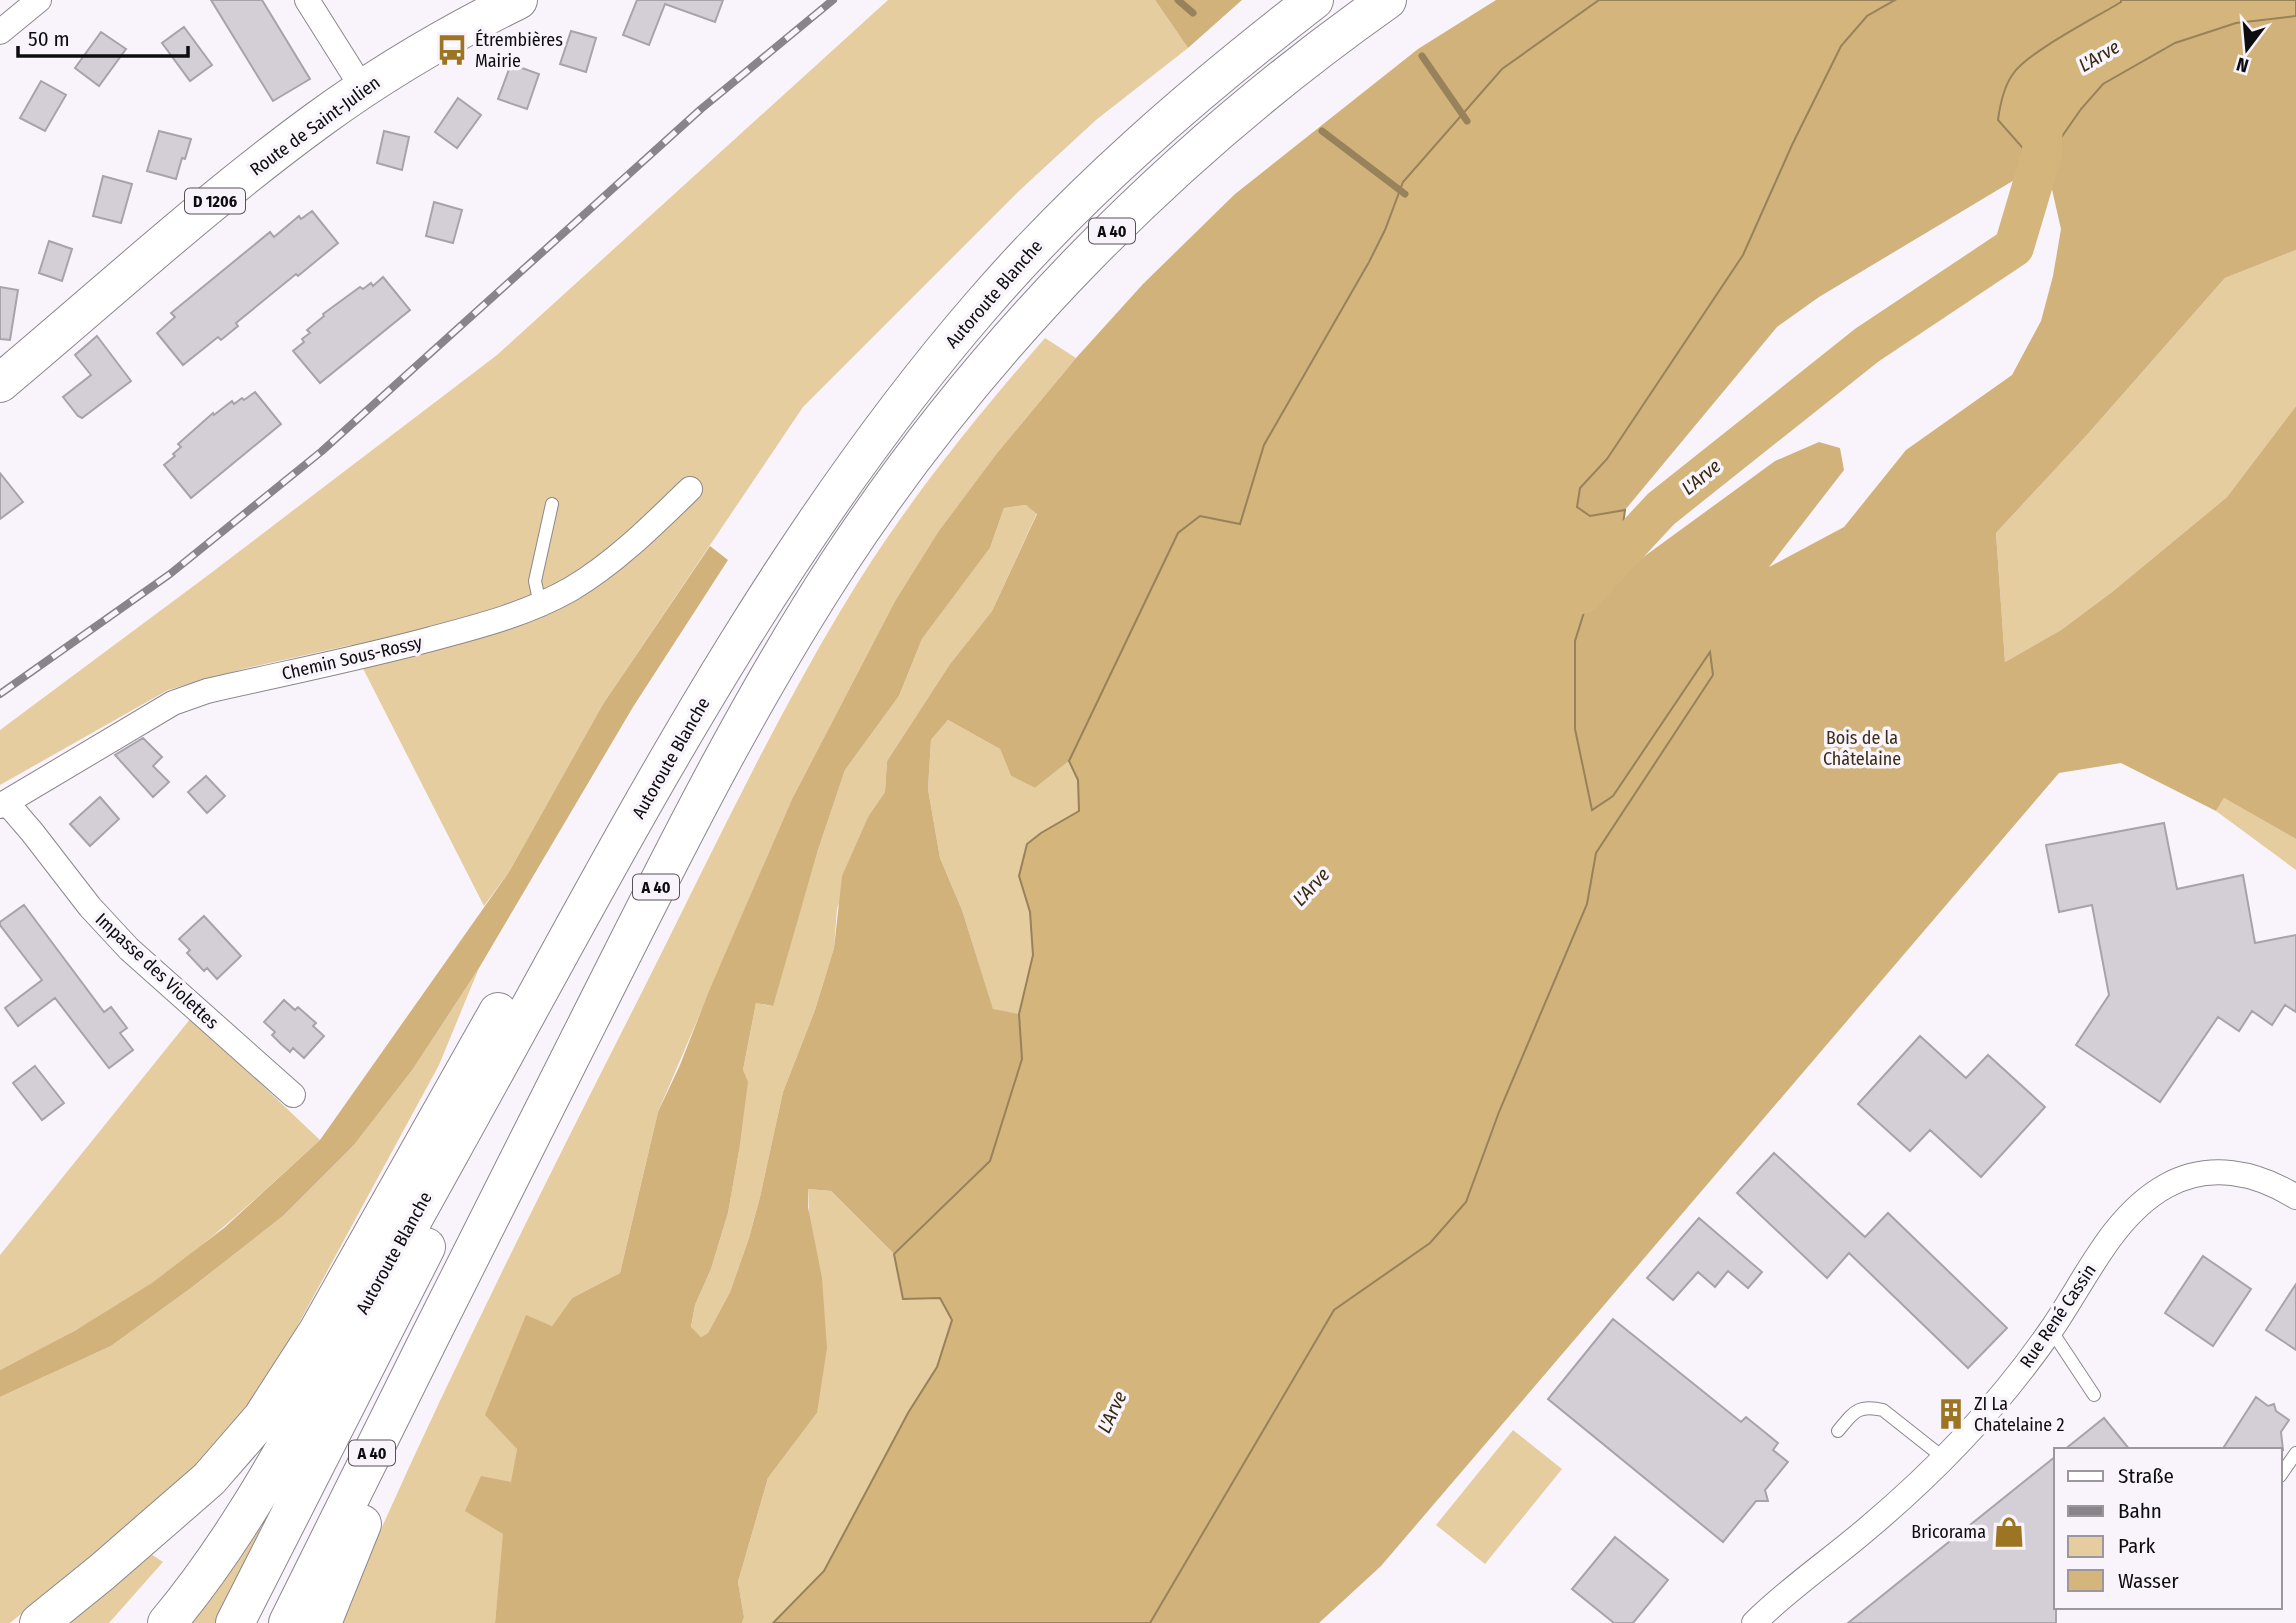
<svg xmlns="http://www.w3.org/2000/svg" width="2296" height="1623" viewBox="0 0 2296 1623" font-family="'Fira Sans Condensed',sans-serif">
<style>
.green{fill:#e6cda0}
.forest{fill:#d1b27a;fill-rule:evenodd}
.water{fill:#d4b57c;stroke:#98825b;stroke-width:2}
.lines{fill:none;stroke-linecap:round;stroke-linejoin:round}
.stream{stroke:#98825b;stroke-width:7}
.river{stroke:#d4b57c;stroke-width:40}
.building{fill:#d4cfd6;stroke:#a8a3aa;stroke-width:2}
.lane-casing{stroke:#8b878d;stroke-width:14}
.street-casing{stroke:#8b878d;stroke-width:26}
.primary-casing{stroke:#8b878d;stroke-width:40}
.highway-casing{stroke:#8b878d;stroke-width:40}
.lane{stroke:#fff;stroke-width:12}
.street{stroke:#fff;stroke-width:24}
.primary{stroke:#fff;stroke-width:38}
.highway{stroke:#fff;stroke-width:38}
.rail-casing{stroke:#88848a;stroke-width:8}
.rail{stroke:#f9f4fc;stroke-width:5;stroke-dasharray:16;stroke-linecap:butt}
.labels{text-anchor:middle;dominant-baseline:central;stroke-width:7;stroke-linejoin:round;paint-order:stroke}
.shield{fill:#f9f4fc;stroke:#545255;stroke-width:2}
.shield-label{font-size:16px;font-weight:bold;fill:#0d0c0e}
.poi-label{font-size:18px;fill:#0d0c0e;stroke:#f9f4fc;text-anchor:start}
.street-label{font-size:18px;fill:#0d0c0e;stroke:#f9f4fc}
.park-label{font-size:18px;fill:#3b2d13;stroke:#f9f4fc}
.water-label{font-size:19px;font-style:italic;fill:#36290e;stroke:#f9f4fc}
</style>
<rect width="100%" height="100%" fill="#f9f4fc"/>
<path class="green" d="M888 0H1155L1188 48 1096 120 1020 190 803 407 603 704 509 872 484 906 351 645 247 668 168 690 0 785V730L207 576 497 355Z
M2296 250V406L2227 497 2112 592 2061 630 2005 662 1996 533 2086 436 2225 278Z
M1045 338 1076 358 997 453 938 532 895 601 792 799 658 1112 620 1273 572 1298 552 1326 526 1316 517 1449 504 1533 495 1623H340C431 1410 535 1203 640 996 705 867 767 734 841 610 899 512 971 423 1045 338Z
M1026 505 1037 513 992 611 950 664 887 761 885 792 869 815 837 909 834 948 815 1010 783 1092 760 1197 749 1238 730 1292 708 1333 701 1337 691 1328 695 1305 711 1269 728 1213 739 1151 743 1070 756 1003 772 1006 818 850 845 770 899 696 922 639 990 548 1004 508Z
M948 720 1000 749 1011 776 1035 788 1069 761 1078 780 1079 811 1041 833 1019 876 1030 912 1033 955 1019 1014 993 1010 962 910 940 858 928 789 931 740Z
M2224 798 2296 839V870L2216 811Z
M479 968 439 1065 279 1360 250 1405 183 1482 10 1623H0V1397L111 1346 191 1288 283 1216 354 1145 413 1069Z
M191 1018 320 1140C266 1189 213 1240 153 1283 105 1316 52 1343 0 1370V1255Z
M808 1189 831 1191 894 1254 903 1299 940 1298 952 1320 937 1367 908 1413 824 1571 773 1623H742L744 1617 738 1582 768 1478 817 1413Z
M1513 1430 1562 1469 1485 1564 1436 1525Z
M259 1528 264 1533 218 1623H190Z
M151 1554 163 1562 109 1623H67Z"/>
<path class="forest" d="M1155 0H1242L1188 48Z
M1496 0H1599L1502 69 1385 230 1324 345 1264 445 1240 524 1200 516 1178 533 1069 761 1035 788 1011 776 1000 749 948 720 931 740 928 789 940 858 962 910 993 1009 1019 1014 1022 1059 990 1161 894 1254 831 1191 808 1189V1207L822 1278 827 1348 817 1413 768 1478 738 1582 744 1617 742 1623H495L503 1534 465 1511 481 1476 511 1482 517 1449 485 1415 526 1315 552 1326 572 1298 620 1273 658 1112 680 1065 709 991 792 799 895 601 938 532 997 453 1076 358 1143 284 1235 194 1418 49ZM1026 505 1037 514 992 611 950 664 887 761 885 792 869 815 842 876 834 948 815 1010 783 1092 760 1197 749 1238 730 1292 708 1333 701 1337 691 1327 695 1305 711 1269 728 1213 739 1151 748 1082 743 1070 756 1003 773 1006 818 850 845 770 899 696 922 639 990 548 1004 508Z
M1895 0H2121L2122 2 1998 120 2028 154 2026 173 1819 297 1777 327 1625 510 1590 516 1577 507 1580 488 1607 459 1792 145 1841 46 1867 16Z
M2296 16V250L2225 278 2086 436 1996 533 2005 662 2061 630 2112 592 2227 497 2296 406V839L2224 798 2216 811 2121 763 2059 773 1381 1566 1319 1623H1150L1334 1310 1430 1243 1466 1202 1499 1112 1587 904 1596 853 1713 675 1710 653 1613 796 1592 811 1575 729V641L1587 603 1616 577 1775 461 1819 442 1840 448 1844 470 1769 567 1844 527 1906 450 2012 375 2041 321 2053 276 2061 229 2048 172 2056 145 2081 109 2103 84 2175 43 2236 23Z
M710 546 728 560 633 707 479 968 413 1069 354 1145 283 1216 191 1288 111 1346 0 1397V1370L76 1330 152 1283 224 1228 320 1140 509 872 603 704Z"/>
<path class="water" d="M1599 0H1895L1867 16 1841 46 1792 145 1743 255 1607 459 1580 488 1577 507 1590 516 1625 510 1616 577 1587 603 1575 641V729L1592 810 1613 796 1710 652 1713 675 1596 853 1587 904 1499 1112 1466 1202 1430 1243 1334 1310 1150 1623H773L824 1571 908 1413 937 1367 952 1320 940 1298 903 1299 894 1254 990 1161 1022 1059 1019 1014 1033 955 1030 912 1019 876 1027 844 1041 833 1079 811 1078 780 1069 761 1178 533 1200 516 1240 524 1264 445 1369 262 1385 230 1403 182 1502 69Z
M2121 0H2296V16L2236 23 2175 43 2103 84 2081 109 2056 145 2042 153 2028 154 1998 120C2000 105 2004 86 2013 74 2026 53 2097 17 2121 2Z"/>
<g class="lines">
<path class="stream" d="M1178 0 1193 13
M1422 56 1467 121
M1322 131 1405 194"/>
<path class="river" d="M1582 594 1661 509 1867 345 2014 247 2042 153 2043 108 2049 101"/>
</g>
<path class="building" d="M211 0H262L310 79 273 101Z
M637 0H723L715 22 665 4 649 45 623 35Z
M184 27 212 65 190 81 162 43Z
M571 31 596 38 586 72 560 64Z
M101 32 126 49 99 86 75 68Z
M511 64 539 74 527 109 498 99Z
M41 81 66 95 45 131 20 118Z
M458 98 481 115 457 148 435 132Z
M159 131 191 139 185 159 182 158 176 179 147 171Z
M384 131 409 137 402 170 377 163Z
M103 176 132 184 121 223 93 216Z
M434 202 462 210 453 243 426 236Z
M312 211 338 243 298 276 296 274 236 323 238 326 221 340 218 337 183 365 157 333 175 317 171 313 270 232 274 237 299 216 301 219Z
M49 241 72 249 62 281 39 273Z
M383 277 410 310 320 383 293 351 304 342 302 339 310 333 307 330 324 316 323 314 360 287 363 289 371 283 373 286Z
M0 287 18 290 10 340 0 339Z
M97 336 131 381 82 418 78 416 63 397 91 375 75 355Z
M255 392 281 424 191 498 164 465 175 456 173 454 181 447 178 444 213 413 214 415 232 401 234 404 242 398 244 400Z
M0 473 23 502 0 519Z
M143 738 162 757 153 766 169 782 153 797 115 755Z
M206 776 225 796 207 813 188 792Z
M100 797 119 819 90 846 70 824Z
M2164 823 2177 889 2243 875 2255 943 2296 935V1012L2285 1005 2272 1025 2252 1011 2239 1031 2218 1017 2160 1102 2076 1045 2109 995 2092 905 2059 912 2046 845Z
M24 905 104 1012 111 1007 127 1028 120 1033 133 1050 109 1068 55 998 18 1026 5 1008 42 980 0 925V922Z
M204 916 241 956 217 979 207 968 204 971 187 953 190 950 179 939Z
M284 1000 295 1010 298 1007 316 1023 313 1026 324 1036 304 1058 293 1048 290 1052 281 1044 272 1035 275 1032 264 1022Z
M1920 1036 1966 1078 1988 1055 2045 1107 1981 1177 1930 1130 1910 1151 1858 1104Z
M35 1066 64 1103 42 1120 13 1083Z
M1774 1153 1865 1237 1888 1213 2007 1328 1968 1368 1849 1253 1827 1278 1737 1193Z
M1699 1218 1762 1272 1748 1288 1728 1271 1715 1287 1698 1272 1673 1300 1647 1278Z
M2203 1256 2251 1289 2213 1346 2165 1313Z
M2296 1284V1350L2266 1330Z
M1613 1319 1741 1422 1746 1417 1778 1443 1773 1450 1788 1462 1765 1490 1768 1501H1756L1723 1542 1548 1399Z
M2256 1397 2268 1406 2274 1404 2276 1411 2289 1420 2281 1432 2283 1450H2222Z
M2104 1418 2130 1450H2064Z
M2056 1456V1623H1848L2026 1480Z
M1615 1537 1668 1580 1633 1623H1614L1572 1589Z"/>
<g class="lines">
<defs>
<path id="lane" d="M540 605 535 581 552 504
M2051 1330 2094 1395
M1838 1431C1853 1413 1857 1404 1883 1410L1945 1459
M2280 1476 2296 1453"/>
<path id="street" d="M307 0 363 89
M0 32 39 0
M7 803 32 832 90 907 129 949 293 1095
M0 806 173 703 207 691C281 674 357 659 431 639 480 626 527 614 571 589 615 563 653 525 690 489
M1754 1623C1789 1588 1831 1560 1868 1528 1937 1470 2000 1404 2051 1330 2085 1281 2112 1216 2166 1186 2209 1162 2256 1172 2296 1197"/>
<path id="primary" d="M0 383C105 295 207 201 318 120 381 74 449 34 518 0"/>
<path id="highway" d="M39 1623 102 1572 209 1479 262 1418 318 1331 498 1012
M167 1623C230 1548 277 1463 325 1378 367 1301 410 1225 452 1149 613 860 763 558 981 306 1080 191 1194 93 1314 0
M235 1623 426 1247
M288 1623C382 1432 477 1242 573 1052 657 886 738 717 840 561 984 342 1173 151 1387 0
M322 1623 362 1524"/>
</defs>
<use href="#lane" class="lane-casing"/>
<use href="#street" class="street-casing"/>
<use href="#primary" class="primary-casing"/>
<use href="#highway" class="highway-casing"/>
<use href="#lane" class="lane"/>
<use href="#street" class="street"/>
<use href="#primary" class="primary"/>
<use href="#highway" class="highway"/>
<defs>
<path id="rail" d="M0 694 170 574 322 451 701 109 833 0"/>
</defs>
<use href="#rail" class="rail-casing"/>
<use href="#rail" class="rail"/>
</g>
<defs>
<symbol id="bus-bare" viewBox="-9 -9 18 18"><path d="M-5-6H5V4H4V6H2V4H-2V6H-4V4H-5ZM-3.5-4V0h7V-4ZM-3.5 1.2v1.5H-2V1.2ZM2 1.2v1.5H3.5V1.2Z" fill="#9c7522" stroke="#f9f4fc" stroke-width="2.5" paint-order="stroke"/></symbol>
<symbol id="building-bare" viewBox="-9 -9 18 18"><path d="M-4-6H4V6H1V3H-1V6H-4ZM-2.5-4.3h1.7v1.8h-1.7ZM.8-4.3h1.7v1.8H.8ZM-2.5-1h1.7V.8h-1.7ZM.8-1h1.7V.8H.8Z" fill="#9c7522" stroke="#f9f4fc" stroke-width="2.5" paint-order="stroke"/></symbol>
<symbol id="shop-bare" viewBox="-9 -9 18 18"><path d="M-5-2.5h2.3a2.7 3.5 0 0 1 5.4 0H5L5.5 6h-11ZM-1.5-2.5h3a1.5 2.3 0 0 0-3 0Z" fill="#9c7522" stroke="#f9f4fc" stroke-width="2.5" paint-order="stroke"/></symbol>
</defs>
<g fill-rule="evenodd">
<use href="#bus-bare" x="430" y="28" width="44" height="44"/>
<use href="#building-bare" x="1929" y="1392" width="44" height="44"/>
<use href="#shop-bare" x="1987" y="1510" width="44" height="44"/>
</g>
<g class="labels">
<g class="shield">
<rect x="185" y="188.5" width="60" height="25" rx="5"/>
<rect x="1089" y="218.5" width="46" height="25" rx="5"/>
<rect x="633" y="874.5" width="46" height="25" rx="5"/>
<rect x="349" y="1440.5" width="46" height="25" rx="5"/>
</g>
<g class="shield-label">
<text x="215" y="201">D 1206</text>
<text x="1112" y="231">A 40</text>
<text x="656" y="887">A 40</text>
<text x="372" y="1453">A 40</text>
</g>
<g class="poi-label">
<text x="475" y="40">Étrembières<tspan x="475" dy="21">Mairie</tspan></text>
<text x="1974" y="1404">ZI La<tspan x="1974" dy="21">Chatelaine 2</tspan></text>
<text x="1986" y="1532" text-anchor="end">Bricorama</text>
</g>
<g class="street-label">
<text transform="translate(315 126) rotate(-36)">Route de Saint-Julien</text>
<text transform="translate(994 294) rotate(-49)">Autoroute Blanche</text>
<text transform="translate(352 658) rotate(-13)">Chemin Sous-Rossy</text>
<text transform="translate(671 758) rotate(-60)">Autoroute Blanche</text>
<text transform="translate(157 971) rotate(43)">Impasse des Violettes</text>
<text transform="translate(394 1253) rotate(-61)">Autoroute Blanche</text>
<text transform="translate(2058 1316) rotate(-56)">Rue René Cassin</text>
</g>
<g class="park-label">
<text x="1862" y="738">Bois de la<tspan x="1862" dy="21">Châtelaine</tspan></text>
</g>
<g class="water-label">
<text transform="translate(2099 56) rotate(-30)">L'Arve</text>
<text transform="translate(1701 477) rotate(-39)">L'Arve</text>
<text transform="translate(1311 887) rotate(-47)">L'Arve</text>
<text transform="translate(1112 1412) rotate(-65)">L'Arve</text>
</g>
</g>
<rect x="2054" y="1448" width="228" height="161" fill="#f9f4fc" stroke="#9b979d" stroke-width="2"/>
<rect x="2068" y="1471" width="35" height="10" fill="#ffffff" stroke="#9b979d" stroke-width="2"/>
<text x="2118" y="1483" font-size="21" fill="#0d0c0e">Straße</text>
<rect x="2068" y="1506" width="35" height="10" fill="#88848a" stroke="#9b979d" stroke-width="2"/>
<text x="2118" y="1518" font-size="21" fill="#0d0c0e">Bahn</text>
<rect x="2068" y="1536" width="35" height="21" fill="#e6cda0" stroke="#9b979d" stroke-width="2"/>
<text x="2118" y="1553" font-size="21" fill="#0d0c0e">Park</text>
<rect x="2068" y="1570" width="35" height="21" fill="#d4b57c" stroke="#9b979d" stroke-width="2"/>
<text x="2118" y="1588" font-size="21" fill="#0d0c0e">Wasser</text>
<g transform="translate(2247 49) rotate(196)" stroke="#f9f4fc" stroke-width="5" paint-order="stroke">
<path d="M0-5L12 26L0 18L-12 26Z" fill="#0d0c0e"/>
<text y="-10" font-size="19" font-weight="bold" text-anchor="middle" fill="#0d0c0e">N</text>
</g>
<path d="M18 46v10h170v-10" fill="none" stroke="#0d0c0e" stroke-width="3.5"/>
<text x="28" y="46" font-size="21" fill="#0d0c0e" stroke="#f9f4fc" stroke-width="5" paint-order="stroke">50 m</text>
</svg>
